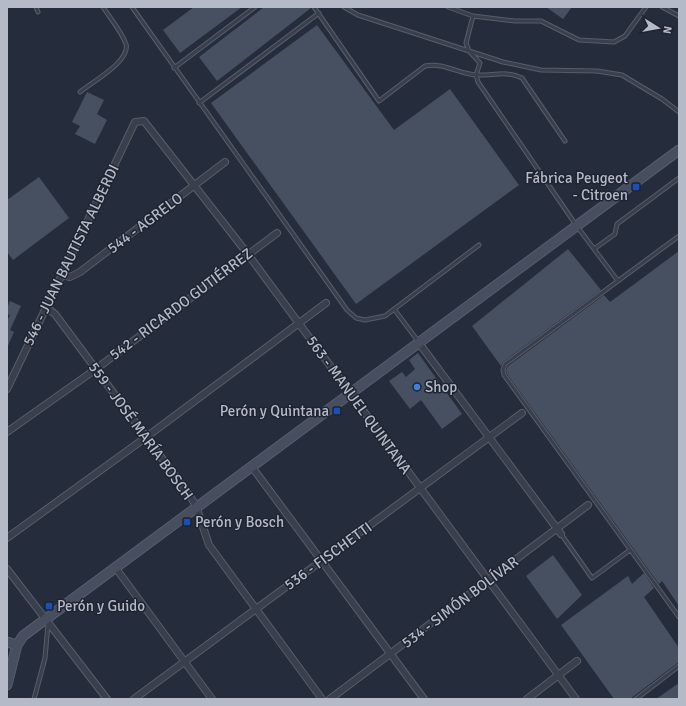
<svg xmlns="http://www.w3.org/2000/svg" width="686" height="706" viewBox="0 0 686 706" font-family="Signika,sans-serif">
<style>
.building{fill:#465060}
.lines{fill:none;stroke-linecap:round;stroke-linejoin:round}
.lane-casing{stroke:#575d6a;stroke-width:5}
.street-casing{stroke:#575d6a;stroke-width:8}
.secondary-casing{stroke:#575d6a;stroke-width:11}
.lane{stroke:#393f4c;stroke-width:3}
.street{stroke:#393f4c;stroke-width:6}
.secondary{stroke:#474e5f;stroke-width:9}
.transit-dot{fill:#1a4fb4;stroke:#1e2431;stroke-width:1.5}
.shop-dot{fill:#3f7fe0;stroke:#1e2431;stroke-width:1.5}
.labels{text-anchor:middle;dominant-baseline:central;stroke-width:3;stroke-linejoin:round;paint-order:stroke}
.poi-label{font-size:15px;fill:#b4bac7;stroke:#1e2431;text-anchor:start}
.street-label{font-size:15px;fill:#b4bac7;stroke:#1e2431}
</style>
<rect width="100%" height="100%" fill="#252d3c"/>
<path class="building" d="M194 7H242L180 53 163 30Z
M264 7 311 8 217 81 199 57Z
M546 7H572L563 19Z
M317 25 394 130 450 89 519 185 356 304 211 103Z
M87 92 104 100 97 114 107 120 95 144 75 134 80 126 72 122Z
M39 177 69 218 13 260 7 252V200Z
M568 249 601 290 503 362 501 366 472 326Z
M679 251V606L662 581 659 584 507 374 506 370 508 366 604 295 610 302Z
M10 301 21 306 10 330 14 332 7 348V321L10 315 7 314V308Z
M418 353 462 414 442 429 421 400 410 409 389 381 402 372 406 377 415 369 409 360Z
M553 555 582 595 557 619 526 576Z
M644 573 654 588 644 597 679 648V662L630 699H614L561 625 628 576 632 584Z
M679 683V699H656Z"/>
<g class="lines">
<defs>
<path id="lane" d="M36 7 38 12
M132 7 347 310 356 318 365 320 385 316 479 245
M314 7 379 101 425 66C443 62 459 74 476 75 493 76 506 70 522 78L565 141
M344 7 358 15 503 62 541 70 597 71 622 75 662 99 679 112
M448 7 473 16 515 21H541L579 40 614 42 625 36 646 7
M662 7 679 16
M473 16 466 43 469 51 480 63 476 75 478 82 576 225 618 281
M174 68 255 7
M80 92C92 82 131 61 126 44 122 32 110 18 103 7
M199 103 319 13
M679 236 505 364 503 370 504 375 679 617
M594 249 615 234 617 224 679 178
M394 309 418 341
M561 534 592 578 630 550
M34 699 45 658 48 624
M636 699 679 666"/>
<path id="street" d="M62 275 70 277 80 272 225 162
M46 307 55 314 190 496 196 506 209 545 322 699
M419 343 561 534
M7 389 135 122 144 121 247 253 576 699
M7 432 96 369 277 233
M252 467 424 699
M7 538 145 438 326 303
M115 567 212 699
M7 569 107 699
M134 699 522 413
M330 699 588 505
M527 699 577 661"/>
<path id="secondary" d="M7 642 17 645
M7 685 17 645 23 636 679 150"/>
</defs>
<use href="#lane" class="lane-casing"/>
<use href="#street" class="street-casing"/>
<use href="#secondary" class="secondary-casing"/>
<use href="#lane" class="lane"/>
<use href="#street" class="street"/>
<use href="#secondary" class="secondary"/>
</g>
<g class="transit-dot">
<rect x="632" y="183" width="8" height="8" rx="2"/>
<rect x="333" y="407" width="8" height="8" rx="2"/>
<rect x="183" y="518" width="8" height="8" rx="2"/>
<rect x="45" y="602" width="8" height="8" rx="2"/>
</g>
<circle class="shop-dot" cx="417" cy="387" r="4"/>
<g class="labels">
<g class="poi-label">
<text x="628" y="178" text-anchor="end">Fábrica Peugeot<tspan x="628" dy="17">- Citroen</tspan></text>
<text x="425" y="387">Shop</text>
<text x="329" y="411" text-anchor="end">Perón y Quintana</text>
<text x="195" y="522">Perón y Bosch</text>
<text x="57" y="606">Perón y Guido</text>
</g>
<g class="street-label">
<text transform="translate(145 223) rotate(-37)">544 - AGRELO</text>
<text transform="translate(71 255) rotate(-64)">546 - JUAN BAUTISTA ALBERDI</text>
<text transform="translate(181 304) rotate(-37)">542 - RICARDO GUTIÉRREZ</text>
<text transform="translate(359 405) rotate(54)">563 - MANUEL QUINTANA</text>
<text transform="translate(141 431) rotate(54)">559 - JOSÉ MARÍA BOSCH</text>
<text transform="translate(328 556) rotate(-36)">536 - FISCHETTI</text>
<text transform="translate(460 602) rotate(-37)">534 - SIMÓN BOLÍVAR</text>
</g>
</g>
<rect width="686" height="706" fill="none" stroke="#b4bac7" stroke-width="16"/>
<g transform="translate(658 28) rotate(101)" stroke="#1e2431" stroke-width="3" paint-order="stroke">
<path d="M0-3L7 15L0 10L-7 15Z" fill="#b4bac7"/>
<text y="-6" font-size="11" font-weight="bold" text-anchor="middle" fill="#b4bac7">N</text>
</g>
</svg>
